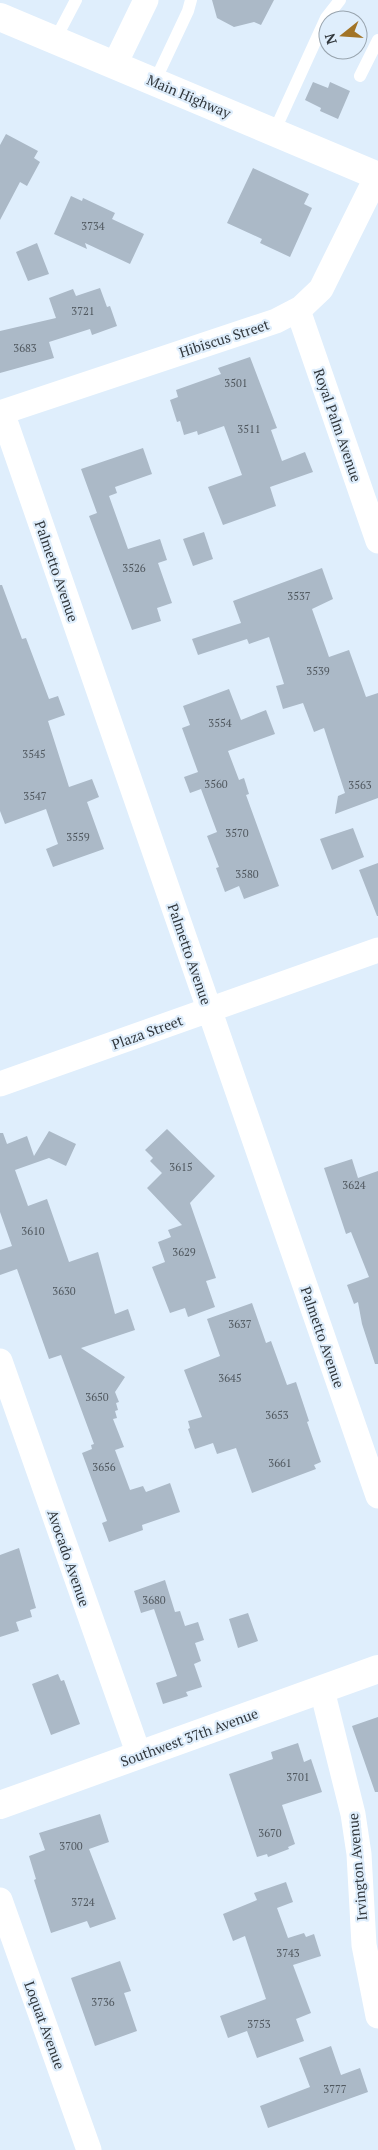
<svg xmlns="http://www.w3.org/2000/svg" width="378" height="2150" viewBox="0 0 378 2150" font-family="'PT Serif',serif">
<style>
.building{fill:#abb9c7}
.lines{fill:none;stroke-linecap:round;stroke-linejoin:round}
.service{stroke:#fff;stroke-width:12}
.minor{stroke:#fff;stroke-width:25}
.secondary{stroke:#fff;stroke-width:28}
.labels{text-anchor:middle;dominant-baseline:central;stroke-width:4.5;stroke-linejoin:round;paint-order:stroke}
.number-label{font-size:11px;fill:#50585f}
.street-label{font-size:14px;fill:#31373c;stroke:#dfeefc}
</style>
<rect width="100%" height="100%" fill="#dfeefc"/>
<path class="building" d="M212 0H274L261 25 254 22 234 27 217 18Z
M313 82 328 88 330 82 350 91 338 119 320 111 321 108 305 100Z
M6 134 38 151 34 158 40 162 27 186 20 182 0 220V145Z
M253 168 309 194 304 204 312 208 290 257 260 243 262 239 227 223Z
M71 196 82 201 83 198 115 213 112 219 144 234 130 264 85 243 87 249 54 234Z
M37 243 49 274 28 281 16 252Z
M100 288 107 307 110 306 117 326 92 335 90 329 49 342 54 358 0 373V331L56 318 49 298 73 289 76 296Z
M250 357 277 428 271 430 282 461 305 452 313 472 270 487 276 506 223 525 208 487 242 475 224 426 198 435 197 431 184 435 180 421 177 422 170 400 178 397 176 390 221 374 218 368Z
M143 448 152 474 115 487 117 493 109 496 128 549 160 539 167 560 158 563 172 603 157 608 161 621 132 630 89 516 97 513 81 469Z
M204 532 213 559 193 566 183 539Z
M322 568 333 599 312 609 329 657 349 650 366 697 378 693V798L335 814 338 796 345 793 324 728 314 732 303 703 283 709 276 686 284 684 269 637 249 644 247 639 198 655 192 639 241 623 233 601Z
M0 585H2L22 639 26 638 49 699 58 696 65 715 48 721 69 787 92 779 99 797 87 802 104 849 53 867 46 849 58 844 46 809 5 824 0 811Z
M229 689 241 720 266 710 275 734 228 751 239 780 244 778 249 794 246 795 279 886 244 899 239 886 225 892 216 868 219 867 207 836 217 832 201 789 190 793 184 777 198 772 182 728 190 725 183 706Z
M353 828 364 857 332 870 320 839Z
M378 863V916H377L359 870Z
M167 1129 215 1176 190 1203 216 1278 206 1281 215 1307 188 1317 185 1308 170 1313 152 1267 165 1262 158 1242 171 1237 168 1230 182 1225 147 1188 162 1173 150 1161 153 1158 145 1150Z
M49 1131 76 1144 66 1166 49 1158 15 1170 28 1206 47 1199 69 1262 98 1252 115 1314 128 1309 135 1330 81 1348 125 1377 115 1392 119 1402 116 1403 118 1410 115 1411 117 1418 113 1419 124 1447 115 1450 130 1490 143 1486 146 1492 170 1483 180 1512 142 1525 143 1530 109 1542 102 1523 107 1521 82 1453 92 1449 91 1445 94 1444 61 1355 49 1359 17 1269 0 1275V1250L12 1246 0 1212V1133H3L7 1144 27 1136 34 1156Z
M352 1159 358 1178 378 1171V1364H375L362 1324 358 1302 354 1304 347 1285 369 1277 351 1232 346 1234 324 1168Z
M252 1303 266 1343 271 1341 287 1385 296 1382 309 1421 307 1422 321 1462 314 1465 316 1469 252 1493 236 1448 217 1454 213 1443 195 1449 188 1429 190 1428 188 1421 202 1417 184 1370 220 1356 207 1319Z
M19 1548 36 1608 30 1610 32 1617 16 1622 19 1631 0 1637V1555Z
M165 1580 175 1612 180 1611 185 1626 198 1622 204 1640 195 1643 201 1661 194 1664 202 1687 186 1692 188 1696 163 1704 156 1683 177 1676 154 1609 141 1613 134 1591Z
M248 1613 258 1641 238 1648 229 1619Z
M58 1674 61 1681 64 1680 80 1724 51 1735 32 1684Z
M378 1717V1792H375L352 1726Z
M298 1743 304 1762 311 1759 322 1792 282 1805 295 1844 288 1847 289 1849 268 1857 267 1854 257 1857 229 1774 273 1759 271 1752Z
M100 1814 109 1842 89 1849 116 1919 90 1928 87 1921 51 1933 34 1880 36 1879 29 1856 45 1850 39 1833Z
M286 1882 293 1902 277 1908 288 1938 304 1933 306 1937 314 1934 321 1956 293 1965 311 2013 296 2019 304 2041 257 2058 247 2031 228 2038 220 2016 266 1999 245 1936 233 1941 223 1914 257 1900 254 1893Z
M120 1961 131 1991 124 1993 137 2031 95 2046 71 1978Z
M331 2046 341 2075 360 2068 368 2092 268 2128 260 2106 310 2087 299 2058Z"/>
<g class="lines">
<path class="service" d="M55 40 76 0
M360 76 378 40
M155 81 188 11 191 0
M274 132 326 18 340 0"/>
<path class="minor" d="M115 64 146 0
M298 310 378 541
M2 412 378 1496
M0 413 276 321 301 308 321 289 377 176
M0 1084 378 950
M0 1361 139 1755
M322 1690 353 1814 359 1854 364 1945 378 2016
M0 1900 89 2150"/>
<path class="secondary" d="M0 17 378 176
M0 1805 378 1669"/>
</g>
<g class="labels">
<g class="number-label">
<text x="93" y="226">3734</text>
<text x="83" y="311">3721</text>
<text x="25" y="348">3683</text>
<text x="236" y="383">3501</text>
<text x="249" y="429">3511</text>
<text x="134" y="568">3526</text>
<text x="299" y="596">3537</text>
<text x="318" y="671">3539</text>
<text x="220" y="723">3554</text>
<text x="34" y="754">3545</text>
<text x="216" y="784">3560</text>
<text x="360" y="785">3563</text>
<text x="35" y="796">3547</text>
<text x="237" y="833">3570</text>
<text x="78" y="837">3559</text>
<text x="247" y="874">3580</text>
<text x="181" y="1167">3615</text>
<text x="354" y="1185">3624</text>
<text x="33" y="1231">3610</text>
<text x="184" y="1252">3629</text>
<text x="64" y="1291">3630</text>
<text x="240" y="1324">3637</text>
<text x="230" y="1378">3645</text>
<text x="97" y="1397">3650</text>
<text x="277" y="1415">3653</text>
<text x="280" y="1463">3661</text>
<text x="104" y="1467">3656</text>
<text x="154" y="1600">3680</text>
<text x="298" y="1777">3701</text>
<text x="270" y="1833">3670</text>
<text x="71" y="1846">3700</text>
<text x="83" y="1902">3724</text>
<text x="288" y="1953">3743</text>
<text x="103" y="2002">3736</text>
<text x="259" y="2024">3753</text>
<text x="335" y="2089">3777</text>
</g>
<g class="street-label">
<text transform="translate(189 96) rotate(23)">Main Highway</text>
<text transform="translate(224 338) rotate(-18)">Hibiscus Street</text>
<text transform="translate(338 425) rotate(71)">Royal Palm Avenue</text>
<text transform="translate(57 571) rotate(71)">Palmetto Avenue</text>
<text transform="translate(190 954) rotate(71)">Palmetto Avenue</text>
<text transform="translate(147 1032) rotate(-20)">Plaza Street</text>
<text transform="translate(323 1337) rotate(71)">Palmetto Avenue</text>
<text transform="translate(69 1558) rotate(71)">Avocado Avenue</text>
<text transform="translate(189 1737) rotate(-20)">Southwest 37th Avenue</text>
<text transform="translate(357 1867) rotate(-95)">Irvington Avenue</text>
<text transform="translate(45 2025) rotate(70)">Loquat Avenue</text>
</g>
</g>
<g transform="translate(343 35) rotate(253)"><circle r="24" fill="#dfeefc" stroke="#99a5af"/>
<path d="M0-4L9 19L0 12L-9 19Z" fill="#a27426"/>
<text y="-8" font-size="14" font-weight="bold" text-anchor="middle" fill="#31373c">N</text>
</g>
</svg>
